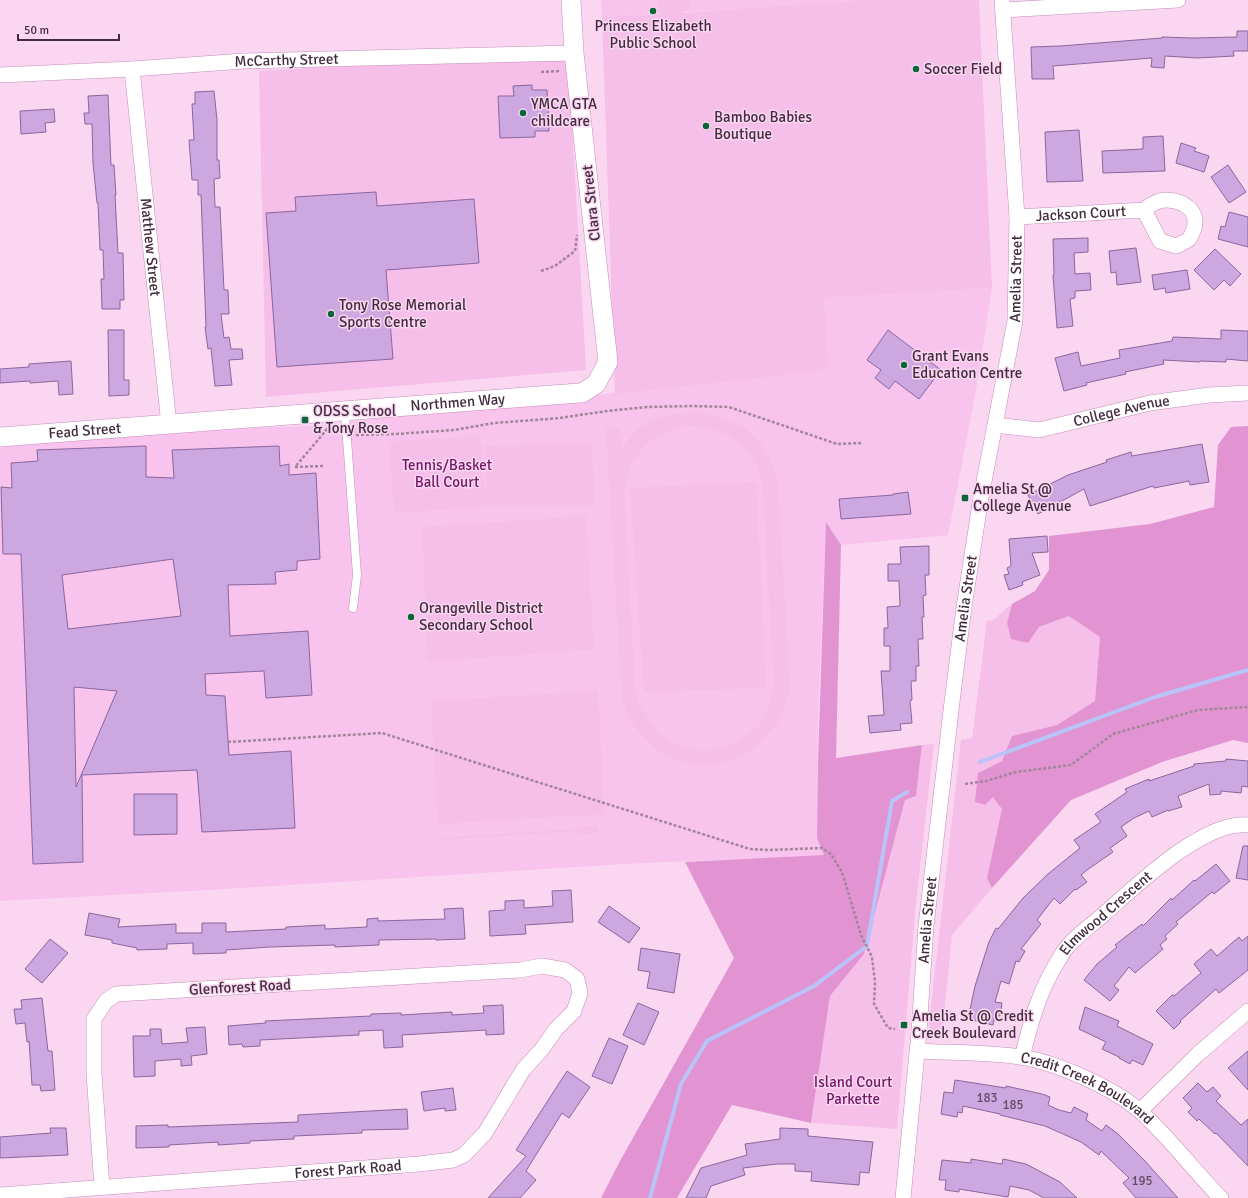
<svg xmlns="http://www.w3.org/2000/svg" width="1248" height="1198" viewBox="0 0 1248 1198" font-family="Signika,sans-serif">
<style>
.built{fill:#f8c3ec}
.green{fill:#f5bfe9;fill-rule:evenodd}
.forest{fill:#e294d2}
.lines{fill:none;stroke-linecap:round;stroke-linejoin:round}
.stream{stroke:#b8c4f8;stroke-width:4}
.building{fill:#cda7e0;stroke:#8b679d;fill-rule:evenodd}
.service-casing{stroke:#c68dba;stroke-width:9}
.minor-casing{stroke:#c68dba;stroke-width:16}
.tertiary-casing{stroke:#c68dba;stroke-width:20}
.path{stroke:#a3859c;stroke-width:2.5;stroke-dasharray:3 2;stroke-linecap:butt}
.service{stroke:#fff;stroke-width:8}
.minor{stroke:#fff;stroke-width:15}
.tertiary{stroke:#fff;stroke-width:19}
.poi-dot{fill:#0d6639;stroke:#fad6f1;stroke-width:1.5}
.labels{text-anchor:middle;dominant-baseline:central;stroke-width:3;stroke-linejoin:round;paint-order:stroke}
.number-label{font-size:13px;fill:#664b66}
.poi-label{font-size:15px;fill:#432c3e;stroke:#fad6f1;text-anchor:start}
.street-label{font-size:15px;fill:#432c3e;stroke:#fad6f1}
.park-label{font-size:15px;fill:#721666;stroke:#fad6f1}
</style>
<rect width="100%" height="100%" fill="#fad6f1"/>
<path class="built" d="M601 0H869L808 5 602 17Z
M992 288 975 396 948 535 841 545 826 522 818 713 817 838 824 855 624 864 208 890 0 901V437L337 425 346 422 827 370 824 298Z"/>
<path class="green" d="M659 0H691L690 8 681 13 869 0H979L992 288 824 298 828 370 615 394 602 17 660 14 658 11Z
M568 52 586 370 266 397 259 71Z
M701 412 726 418 747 429 765 449 773 466 778 486 790 690 777 724 753 750 734 760 713 765 691 764 674 759 658 751 641 735 628 717 622 698 606 428H619L622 448C628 441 633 432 641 427 659 414 680 413 701 412ZM689 426C699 427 710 428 720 432 736 439 753 454 759 471 761 477 762 483 763 489L774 687C771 700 768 713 760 724 758 727 754 730 751 733 728 753 692 755 665 738 652 729 641 707 635 692L624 488C632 451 652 432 689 426Z
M481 436 486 507 394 513 389 442Z
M592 443 594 505H487L484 446Z
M756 482 766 688 644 692 630 488Z
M586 516 594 649 428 662 422 527Z
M1012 604 1007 623 1039 627 1069 616 1100 637 1095 701 1057 725 1012 736 1002 761 978 773 1002 809 987 878 992 888 952 935 942 1033 930 1031 929 1024 961 740 972 738 987 621 993 620Z
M598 691 604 814 438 824 431 701Z
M934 744 916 903 897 1129 811 1123 830 996 864 954 905 800 916 796 922 745Z
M598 826V833L579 834 578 831 438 840V838L578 829V827Z"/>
<path class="forest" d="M1248 426V743L1233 740 1162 762 1071 800 992 888 987 878 1002 809 993 797 985 805 975 802 978 773 1002 761 1012 736 1057 725 1095 701 1100 637 1069 616 1039 627 1028 643 1011 639 1007 623 1012 604 1035 591 1049 570V536L1150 524 1214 507 1218 445 1231 427Z
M826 522 841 545 836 758 922 745 916 796 905 800 864 954 830 996 811 1123 732 1105 677 1198H601L620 1161 734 958 685 862 824 855 817 838 818 761Z"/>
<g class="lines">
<path class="stream" d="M980 762 1155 697 1248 670
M650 1198 681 1084 707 1041 814 986 867 946 892 801 907 792"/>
</g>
<path class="building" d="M1237 31H1248V51H1233L1234 56 1197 58 1165 56 1164 68 1151 67 1152 58 1053 66 1054 79H1032L1031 47 1060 46 1162 38V37L1193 38 1237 37Z
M532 85V90H547L549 131H535V137L500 138 498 96H514L513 86Z
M214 91 217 120V160H219L220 178 214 179 215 207H220L224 290H228L229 314H221L224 338 229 337 231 349H242L243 359 229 360 232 385 215 386 211 348 208 349 205 327H206L201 195H198V180H192L189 140H194L192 104H195V92Z
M108 95 111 165H114L116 195H115L118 253H123L124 300H120V309H102L101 279H104L103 250H100L98 203H97L93 163 92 124H85L84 113H89L88 96Z
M54 109 55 122 45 123 46 132 21 134 20 111Z
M1079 130 1083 181 1047 182 1045 132Z
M1163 136 1165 171 1103 173 1102 151 1143 149V137Z
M1181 143 1196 148 1194 151 1209 156 1204 172 1176 163Z
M1228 165 1246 192 1229 203 1211 177Z
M376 192 377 206 474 199 479 263 386 270 393 359 277 367 266 213 296 211 295 197Z
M1229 212 1248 217V247L1218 239 1221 226 1225 227Z
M1088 238V252L1074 253 1075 274 1090 273 1091 290 1075 291V298L1070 299 1073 326 1057 328 1053 275H1054L1053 239Z
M1136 248 1141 282 1117 285 1116 272 1111 273 1109 251Z
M1215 249 1241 274 1230 286 1224 280 1214 290 1194 270Z
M1187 270 1190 289 1166 293 1165 288 1154 290 1152 275Z
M108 330H124V380H129V395L109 396Z
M888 330 941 370 919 399 895 381 889 389 875 378 881 370 867 360Z
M1221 330 1248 331V361L1226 359V362L1200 361V362L1163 360 1164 364 1125 372 1126 374 1086 383 1087 385 1064 391 1055 358 1078 352 1081 366 1120 358 1119 350 1172 341 1173 337 1221 339Z
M71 361 73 394 59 395 58 381 30 383V381L0 383V369L29 367V364Z
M1202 444 1209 482 1190 485 1189 481 1154 488 1153 486 1090 506 1084 489 1038 514 1028 495 1068 475 1107 462 1106 460 1131 452 1132 456Z
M146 446V477L174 478 172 450 279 446 280 466 289 464V475L316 473 320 559 297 561V570L275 572 276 584 228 585 230 636 308 631 312 695 266 698 264 671 205 674 206 695 225 696 229 755 291 751 295 828 202 832 197 770 82 775 83 862 33 864 21 554H3L1 487 12 488 11 463 38 461 37 450ZM173 559 181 616 68 629 62 575ZM74 687 117 691 76 787Z
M908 492 911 514 841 519 839 499 893 495V494Z
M1047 536 1048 552 1032 553 1040 575 1022 582 1023 585 1009 590 1004 575 1009 574 1007 568 1011 566 1009 539Z
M929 546V575H925L926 595 923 596 924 617H922L923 639H918L919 666H916V681H911L912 700 910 701 912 723 900 724 901 730 870 733 868 716 884 715 881 671H890V646H884V628H888L887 607 900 606 899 581H888V564H901L900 547Z
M1226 759 1248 761V787L1242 786 1241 793 1221 791V794L1210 795 1209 784 1178 796 1182 807 1168 811V810L1152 817 1149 811 1134 818 1121 827 1127 836 1110 848 1113 852 1087 870 1081 875 1087 882 1076 890 1075 889 1060 904 1054 898 1037 920 1041 924 1021 949 1025 951 1019 962 1016 961 1009 984 1001 981 995 1002 1002 1003 1000 1016 995 1015 993 1025 968 1019 975 986 989 942 996 928 998 929 1023 898 1048 874 1080 848 1074 840 1101 822 1095 814 1127 792 1125 789 1149 779V781L1194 766V764L1226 761Z
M134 794H177V834L134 835Z
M1243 846H1248V880L1236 878Z
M1216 864 1230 881 1214 894 1212 892 1176 922 1178 924 1165 936 1167 939 1160 945 1163 949 1135 973 1129 967 1114 986 1119 990 1110 1001 1084 980 1097 964 1117 947 1115 945 1142 924 1143 926 1171 898 1172 900 1194 880 1195 881Z
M571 890 573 922 525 925 526 934 490 936 489 911 505 910V901L524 900V908L553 906 552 891Z
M609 906 640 928 629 943 598 922Z
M463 908 465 939 436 940V939L379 940V945L335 947V945L270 947 226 950V953L193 954V943L167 944V949L137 950V948L112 943V940L85 935 89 913 120 919 118 927 176 924V933H202V923H226V932L286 929V927L325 925V929L367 927V919L378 918V921L445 919 444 909Z
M1248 936V970L1219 993 1216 989 1180 1021 1181 1022 1174 1029 1156 1011 1172 995 1174 996 1201 973 1194 964 1211 949 1217 956 1239 937 1242 941Z
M50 939 68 953 42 983 25 969Z
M641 948 680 954 674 993 647 988 650 972 638 970Z
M42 998 48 1051H52L55 1090 41 1091 40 1085H32L29 1041 27 1042 25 1023 16 1024 14 1009H22L21 1000Z
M638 1003 659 1012 644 1045 623 1035Z
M503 1005 504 1034 486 1035V1030L402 1035 403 1047 384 1048 383 1030 359 1031V1035L260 1040V1046L243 1047 242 1044 229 1045 228 1026 266 1023 265 1021 371 1016V1014L401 1013V1015L452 1012V1015L484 1013 483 1006Z
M1085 1007 1119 1021 1117 1026 1153 1044 1143 1065 1132 1060 1130 1064 1119 1058V1057L1102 1049 1106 1042 1079 1029Z
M205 1027 207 1054 191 1056 192 1065 181 1066V1059L155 1061V1076L134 1077 133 1036H150V1029H161L162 1044 188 1042 186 1028Z
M609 1038 628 1046 612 1084 592 1076Z
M1248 1051V1090L1228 1068Z
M567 1071 590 1087 569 1118 562 1113 526 1171 536 1180 520 1198H488L526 1156 516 1150Z
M955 1080 1006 1088V1086L1042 1094 1050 1097 1048 1105 1059 1110 1071 1113 1074 1107 1088 1114 1086 1120 1102 1131 1106 1125 1118 1134 1145 1161 1178 1198H1136L1123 1183 1129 1178 1101 1151 1099 1155 1081 1142 1045 1126 1000 1115V1114L963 1106 962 1113 958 1112 957 1117 941 1114 944 1092 953 1093Z
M1198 1083 1207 1092 1213 1087 1221 1096 1216 1101 1241 1125 1248 1119V1166L1216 1133 1215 1134 1199 1119 1197 1121 1188 1112 1192 1108 1183 1098Z
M453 1088 456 1110 445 1111V1108L424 1111 421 1092Z
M407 1109 408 1129 362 1130V1133L294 1136V1139L250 1141V1143L218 1145V1142L169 1145V1147L136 1148V1126L168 1125V1127L298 1122V1115Z
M50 1128H66L68 1155 0 1158V1137L51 1133Z
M780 1128 808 1129V1136L873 1142 869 1173 860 1172 859 1185 811 1181 812 1172 795 1171V1164H777L743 1168 745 1175 711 1186 706 1198H686L701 1168 747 1155 745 1144 780 1139Z
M971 1159 1002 1164 1003 1159 1026 1164 1060 1182 1077 1198H1044L1029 1190 1010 1186 1008 1197 959 1189V1192L945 1190 946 1180H939L942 1160 971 1163Z"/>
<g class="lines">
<defs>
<path id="service" d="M345 412 357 575 353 608"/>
<g id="minor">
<path d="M1003 10 1178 0"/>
<path id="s1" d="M132 69 169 425"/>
<path id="s2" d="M0 75 132 69 244 61 574 53"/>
<path id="s3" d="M1017 217 1144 210C1150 205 1158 200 1166 200 1184 200 1201 212 1193 231 1192 233 1191 237 1189 239 1186 242 1180 244 1176 246L1160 241 1144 210"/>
<path id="s4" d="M995 425 1039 430 1150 403 1209 395 1248 393"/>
<path id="s5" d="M918 1051C952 1053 986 1052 1020 1057 1056 1062 1114 1088 1141 1112 1170 1138 1193 1170 1221 1198"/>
<path id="s6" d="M1022 1057C1031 1022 1039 991 1058 961 1061 956 1064 950 1068 946 1078 934 1093 924 1104 914 1136 886 1204 820 1248 825"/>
<path d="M1140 1111 1198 1054 1248 1011"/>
<path id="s7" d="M0 1195 419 1164 453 1160 464 1155 485 1133 523 1070 542 1049 556 1029 574 1011 580 993 577 979 565 970 542 966 520 970 116 994 106 1001 94 1019V1073L102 1188"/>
<path id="s8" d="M903 1198 919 1032 926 926 952 702 964 607 981 497 1015 321 1017 217 1002 0"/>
</g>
<g id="tertiary">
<path id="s9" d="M0 437 579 393H582L596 384 608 362 574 53 571 0"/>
</g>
</defs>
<use href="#service" class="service-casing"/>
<use href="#minor" class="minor-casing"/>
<use href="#tertiary" class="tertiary-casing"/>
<path class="path" d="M541 72 561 71
M541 271 555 266 575 251 577 235
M356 435 396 434 454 430 494 423 560 418 607 411 647 407 692 406 729 407 837 444 862 443
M323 466 295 467 328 428
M228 742 382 733 750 849 768 850 822 848 831 854 842 872 861 935 872 957 875 982 874 1004 888 1028 895 1029
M965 784 986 781 1016 772 1071 765 1113 734 1198 710 1248 707"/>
<use href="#service" class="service"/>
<use href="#minor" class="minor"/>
<use href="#tertiary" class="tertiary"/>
</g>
<g class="poi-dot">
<circle cx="653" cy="11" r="4"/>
<circle cx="916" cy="69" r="4"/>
<circle cx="523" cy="113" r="4"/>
<circle cx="706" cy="126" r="4"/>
<circle cx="331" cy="314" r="4"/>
<circle cx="904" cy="365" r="4"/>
<rect x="301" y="416" width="8" height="8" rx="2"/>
<rect x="961" y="494" width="8" height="8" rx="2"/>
<circle cx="411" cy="617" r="4"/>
<rect x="900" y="1021" width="8" height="8" rx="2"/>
</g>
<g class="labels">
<g class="number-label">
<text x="987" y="1098">183</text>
<text x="1013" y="1105">185</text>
<text x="1142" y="1181">195</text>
</g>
<g class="poi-label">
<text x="653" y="26" text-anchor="middle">Princess Elizabeth<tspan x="653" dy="17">Public School</tspan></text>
<text x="924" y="69">Soccer Field</text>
<text x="531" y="104">YMCA GTA<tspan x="531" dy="17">childcare</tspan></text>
<text x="714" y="117">Bamboo Babies<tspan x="714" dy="17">Boutique</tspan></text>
<text x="339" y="305">Tony Rose Memorial<tspan x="339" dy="17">Sports Centre</tspan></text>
<text x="912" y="356">Grant Evans<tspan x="912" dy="17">Education Centre</tspan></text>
<text x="313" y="411">ODSS School<tspan x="313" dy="17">&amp; Tony Rose</tspan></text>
<text x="973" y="489">Amelia St @<tspan x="973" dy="17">College Avenue</tspan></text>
<text x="419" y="608">Orangeville District<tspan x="419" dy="17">Secondary School</tspan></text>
<text x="912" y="1016">Amelia St @ Credit<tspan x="912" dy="17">Creek Boulevard</tspan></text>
</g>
<g class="street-label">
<text stroke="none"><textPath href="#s2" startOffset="287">McCarthy Street</textPath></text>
<text transform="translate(591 203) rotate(-96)">Clara Street</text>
<text stroke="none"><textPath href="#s3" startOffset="64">Jackson Court</textPath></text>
<text stroke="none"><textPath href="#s1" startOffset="179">Matthew Street</textPath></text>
<text stroke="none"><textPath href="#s8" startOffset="927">Amelia Street</textPath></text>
<text stroke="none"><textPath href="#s9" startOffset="459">Northmen Way</textPath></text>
<text stroke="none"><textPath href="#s4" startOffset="129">College Avenue</textPath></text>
<text stroke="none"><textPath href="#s9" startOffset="85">Fead Street</textPath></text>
<text stroke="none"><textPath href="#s8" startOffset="603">Amelia Street</textPath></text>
<text stroke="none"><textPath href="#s6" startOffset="171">Elmwood Crescent</textPath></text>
<text stroke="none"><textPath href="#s8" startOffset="279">Amelia Street</textPath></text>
<text transform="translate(240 987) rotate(-3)">Glenforest Road</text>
<text stroke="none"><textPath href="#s5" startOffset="177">Credit Creek Boulevard</textPath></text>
<text stroke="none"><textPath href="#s7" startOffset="349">Forest Park Road</textPath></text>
</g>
<g class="park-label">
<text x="447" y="465">Tennis/Basket<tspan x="447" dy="17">Ball Court</tspan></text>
<text x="853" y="1082">Island Court<tspan x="853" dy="17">Parkette</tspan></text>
</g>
</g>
<path d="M18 34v6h101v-6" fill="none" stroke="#432c3e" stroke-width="2"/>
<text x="24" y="34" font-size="12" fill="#432c3e" stroke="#fad6f1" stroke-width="3" paint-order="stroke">50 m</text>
</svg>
